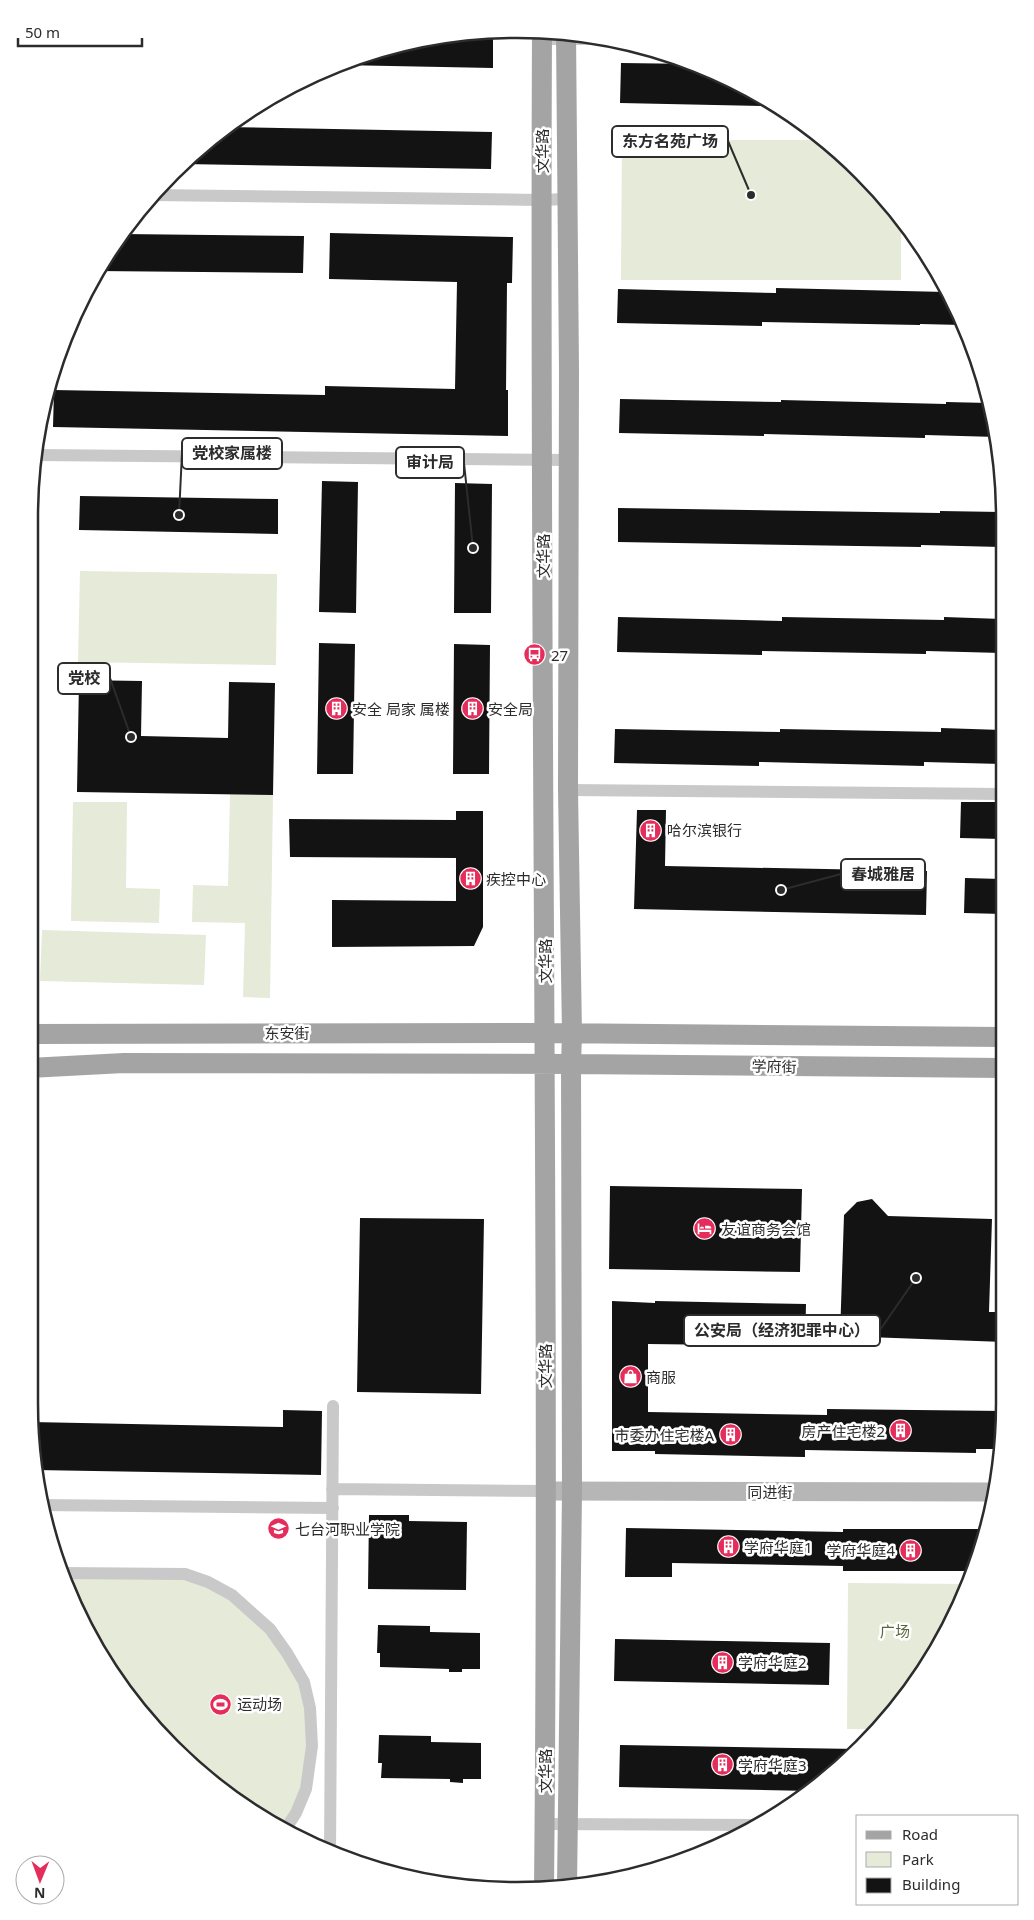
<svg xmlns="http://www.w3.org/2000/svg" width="1034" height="1920" viewBox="0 0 1034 1920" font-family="'Noto Sans','Noto Sans SC',sans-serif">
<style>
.green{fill:#e5ead9}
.building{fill:#131313}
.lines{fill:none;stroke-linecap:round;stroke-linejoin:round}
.street{stroke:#c9c9c9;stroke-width:12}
.secondary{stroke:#b6b6b6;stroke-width:19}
.primary{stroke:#a4a4a4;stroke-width:20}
.labels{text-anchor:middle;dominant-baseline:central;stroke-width:5;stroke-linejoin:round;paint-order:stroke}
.street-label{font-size:15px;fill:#2c2c2c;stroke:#fff}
.poi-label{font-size:15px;fill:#2c2c2c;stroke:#fff;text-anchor:start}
.park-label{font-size:15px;fill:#57673a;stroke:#fff}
.rim{fill:none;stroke:#2c2c2c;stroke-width:2.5}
.leader{fill:none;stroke:#2c2c2c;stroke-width:2}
.callout-dot{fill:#2c2c2c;stroke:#fff;stroke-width:2}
.callout{fill:#fff;stroke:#2c2c2c;stroke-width:2}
.callout-label{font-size:16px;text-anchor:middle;font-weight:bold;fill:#2c2c2c}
</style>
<rect width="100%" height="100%" fill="#fff"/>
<path class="green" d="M622 140H821L862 172 901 219V280H621Z
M80 571 277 574 276 665 78 662Z
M230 794 273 795 270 998 243 997 245 923 192 922 193 885 228 886Z
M73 802H127L126 888 160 889 159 923 71 921Z
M42 930 206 935 204 985 40 981Z
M61 1573 185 1574 252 1611 304 1682 310 1766 285 1830 246 1809 195 1770 130 1700 94 1647Z
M848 1583 966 1584 940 1647 904 1700 877 1729H847Z"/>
<path class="building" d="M482 30 493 31V68L340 65 390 45Z
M621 63 696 64 761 94 763 95 762 106 620 103Z
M224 127 492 132 491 169 183 164Z
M330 233 513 237 512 283H507L506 390H508V436L53 427 54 390 325 395V386L455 389 457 282 329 279Z
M122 234 304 236 303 273 96 271Z
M776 288 946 292 962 325 920 324V325L762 322V326L617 323 618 289 776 293Z
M620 399 781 402V400L946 404V402L989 403 997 437 925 435V438L764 434V436L619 433Z
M322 481 358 482 356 613 319 612Z
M455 483 492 484 491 613H454Z
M80 496 278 499V534L79 530Z
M618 508 940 513V511L1001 512V547L921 545V547L618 542Z
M618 617 782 621V617L944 620V617L1002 619V653L926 651V654L762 651V655L617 652Z
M319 643 355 644 353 774H317Z
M454 644 490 645 489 774H453Z
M79 680 142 681 141 736 228 738 229 682 275 683 273 795 77 792Z
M941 728 1002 730V764L924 762V766L759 762V766L614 763 615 729 780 732V729L941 732Z
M961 802H1002V839L960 838Z
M637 810H666L665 866 927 871 926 915 634 909Z
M456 811H483V927L474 946 332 947V900L456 901V858L290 857 289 819 456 820Z
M965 878 1002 879 1003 914 964 913Z
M610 1186 802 1189 800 1272 609 1269Z
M872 1199 888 1216 992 1219 989 1312H1004V1342L840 1336 844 1215 857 1202Z
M360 1218 484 1219 481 1394 357 1392Z
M612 1301 655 1303V1301L806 1304 805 1346 648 1344V1412L827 1415V1409L1004 1411V1435L1002 1449H976V1453L805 1450V1457L655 1454V1451H612Z
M283 1410 322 1411 321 1475 35 1470 31 1422 283 1427Z
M369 1515H409V1521L467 1522 466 1590 368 1589Z
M626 1528 843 1532V1529H989L971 1571H843V1566L672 1563V1577H625Z
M378 1625 430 1626V1632L480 1633V1669H462V1672H449V1669L380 1667V1653H377Z
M615 1639 830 1643 829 1685 614 1681Z
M379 1735 431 1736V1742L481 1743V1779H463V1783L450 1782V1779L381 1778 382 1763H378Z
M620 1745 858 1749 839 1770 812 1791 619 1787Z"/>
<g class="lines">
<path class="street" d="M542 39H608
M150 195 541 200 567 199
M35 455 569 460
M568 790 1002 794
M332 1489 546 1491
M40 1505 333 1508
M61 1573 185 1574 208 1582 232 1595 270 1629 287 1653 304 1682 310 1708 312 1746 306 1789 296 1813 285 1830
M545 1824 758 1825
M330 1854 333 1406"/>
<path class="secondary" d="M546 1491 995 1492"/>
<path class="primary" d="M542 32C539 651 550 1271 544 1890
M566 32 569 371 568 790 572 1034 571 1064 572 1492 567 1887
M29 1034 545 1033 1003 1037
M29 1068 124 1063 571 1064 1003 1068"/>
</g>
<defs>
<symbol id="bus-disc" viewBox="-11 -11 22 22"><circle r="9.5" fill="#e42d5b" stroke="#fff"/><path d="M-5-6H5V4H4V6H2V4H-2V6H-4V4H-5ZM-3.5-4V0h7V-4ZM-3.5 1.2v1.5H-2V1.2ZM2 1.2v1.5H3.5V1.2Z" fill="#fff"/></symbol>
<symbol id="building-disc" viewBox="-11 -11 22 22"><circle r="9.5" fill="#e42d5b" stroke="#fff"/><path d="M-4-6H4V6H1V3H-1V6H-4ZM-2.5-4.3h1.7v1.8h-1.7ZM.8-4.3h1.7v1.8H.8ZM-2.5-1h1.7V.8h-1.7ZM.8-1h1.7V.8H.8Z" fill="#fff"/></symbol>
<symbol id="hotel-disc" viewBox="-11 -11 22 22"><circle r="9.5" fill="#e42d5b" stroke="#fff"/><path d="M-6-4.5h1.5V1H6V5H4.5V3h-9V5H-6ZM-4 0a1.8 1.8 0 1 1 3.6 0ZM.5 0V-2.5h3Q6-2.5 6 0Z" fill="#fff"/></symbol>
<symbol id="shop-disc" viewBox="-11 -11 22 22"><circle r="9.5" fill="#e42d5b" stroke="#fff"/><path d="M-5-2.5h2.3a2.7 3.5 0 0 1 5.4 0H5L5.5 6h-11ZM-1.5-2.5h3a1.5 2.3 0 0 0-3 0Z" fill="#fff"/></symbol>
<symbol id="university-disc" viewBox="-11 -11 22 22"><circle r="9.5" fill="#e42d5b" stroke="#fff"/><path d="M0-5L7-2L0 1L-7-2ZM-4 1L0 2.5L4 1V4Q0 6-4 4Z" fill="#fff"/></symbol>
<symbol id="stadium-disc" viewBox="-11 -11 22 22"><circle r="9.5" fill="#e42d5b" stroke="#fff"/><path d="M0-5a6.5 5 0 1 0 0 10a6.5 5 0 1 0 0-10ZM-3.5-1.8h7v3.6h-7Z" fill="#fff"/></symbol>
</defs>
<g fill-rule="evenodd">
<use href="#bus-disc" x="522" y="642" width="25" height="25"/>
<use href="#building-disc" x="324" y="696" width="25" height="25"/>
<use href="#building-disc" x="460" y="696" width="25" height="25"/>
<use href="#building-disc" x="638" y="818" width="25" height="25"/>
<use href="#building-disc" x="458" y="866" width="25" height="25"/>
<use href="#hotel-disc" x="692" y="1216" width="25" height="25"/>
<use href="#shop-disc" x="618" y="1364" width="25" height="25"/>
<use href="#building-disc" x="888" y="1418" width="25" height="25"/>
<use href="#building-disc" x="718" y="1422" width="25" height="25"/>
<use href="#university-disc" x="266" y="1516" width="25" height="25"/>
<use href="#building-disc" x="716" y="1534" width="25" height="25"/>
<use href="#building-disc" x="898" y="1538" width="25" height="25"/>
<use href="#building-disc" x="710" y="1650" width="25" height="25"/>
<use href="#stadium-disc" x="208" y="1692" width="25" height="25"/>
<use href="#building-disc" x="710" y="1752" width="25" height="25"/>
</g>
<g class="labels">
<g class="street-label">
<text transform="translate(542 151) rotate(-90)">文华路</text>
<text transform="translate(543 556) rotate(-90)">文华路</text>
<text transform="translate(545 961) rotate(-90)">文华路</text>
<text x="287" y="1033">东安街</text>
<text transform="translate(774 1066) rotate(1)">学府街</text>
<text transform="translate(545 1366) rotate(-90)">文华路</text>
<text x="770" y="1492">同进街</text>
<text transform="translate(545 1771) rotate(-90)">文华路</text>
</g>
<g class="poi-label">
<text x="551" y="655">27</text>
<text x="352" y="709">安全 局家 属楼</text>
<text x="488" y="709">安全局</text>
<text x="667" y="830">哈尔滨银行</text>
<text x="486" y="879">疾控中心</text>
<text x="721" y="1229">友谊商务会馆</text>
<text x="646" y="1377">商服</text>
<text x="885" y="1431" text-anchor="end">房产住宅楼2</text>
<text x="714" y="1435" text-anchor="end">市委办住宅楼A</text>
<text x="295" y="1529">七台河职业学院</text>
<text x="744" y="1547">学府华庭1</text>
<text x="895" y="1550" text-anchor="end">学府华庭4</text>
<text x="738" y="1662">学府华庭2</text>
<text x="237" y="1704">运动场</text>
<text x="738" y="1765">学府华庭3</text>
</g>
<g class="park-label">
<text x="895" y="1631">广场</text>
</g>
</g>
<path d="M0 0H1034V1920H0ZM517 38H517A479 479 0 0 1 996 517V1403A479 479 0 0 1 517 1882H517A479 479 0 0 1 38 1403V517A479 479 0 0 1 517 38Z" fill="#fff" fill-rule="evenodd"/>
<path class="rim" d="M517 38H517A479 479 0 0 1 996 517V1403A479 479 0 0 1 517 1882H517A479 479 0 0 1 38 1403V517A479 479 0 0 1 517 38Z"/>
<path class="leader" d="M751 195L728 141M179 515L182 453M473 548L464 463M131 737L110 678M781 890L841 874M916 1278L880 1330"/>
<g class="callout-dot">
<circle cx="751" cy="195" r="5"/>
<circle cx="179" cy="515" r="5"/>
<circle cx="473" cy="548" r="5"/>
<circle cx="131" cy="737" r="5"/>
<circle cx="781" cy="890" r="5"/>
<circle cx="916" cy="1278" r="5"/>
</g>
<g class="callout">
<rect x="612" y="126" width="116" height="31" rx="5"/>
<rect x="182" y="438" width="100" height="31" rx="5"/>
<rect x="396" y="447" width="68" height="31" rx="5"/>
<rect x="58" y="663" width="52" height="31" rx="5"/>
<rect x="841" y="859" width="84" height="31" rx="5"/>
<rect x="684" y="1315" width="196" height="31" rx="5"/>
</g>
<g class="callout-label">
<text x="670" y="147">东方名苑广场</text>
<text x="232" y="459">党校家属楼</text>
<text x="430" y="468">审计局</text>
<text x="84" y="684">党校</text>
<text x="883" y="880">春城雅居</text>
<text x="782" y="1336">公安局（经济犯罪中心）</text>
</g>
<rect x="856" y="1815" width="162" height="90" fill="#ffffff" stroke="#ababab"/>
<rect x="866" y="1831" width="25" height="8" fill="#a4a4a4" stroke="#ababab"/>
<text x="902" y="1840" font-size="15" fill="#2c2c2c">Road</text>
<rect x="866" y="1852" width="25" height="15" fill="#e5ead9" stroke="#ababab"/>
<text x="902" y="1865" font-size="15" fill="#2c2c2c">Park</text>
<rect x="866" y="1878" width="25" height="15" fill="#131313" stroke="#ababab"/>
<text x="902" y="1890" font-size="15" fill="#2c2c2c">Building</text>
<g transform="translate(40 1880) rotate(181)"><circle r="24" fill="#ffffff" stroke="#ababab"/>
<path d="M0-4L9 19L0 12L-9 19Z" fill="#e42d5b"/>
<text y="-8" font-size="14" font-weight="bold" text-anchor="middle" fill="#2c2c2c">N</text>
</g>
<path d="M18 38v8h124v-8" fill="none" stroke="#2c2c2c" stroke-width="2.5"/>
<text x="25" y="38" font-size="15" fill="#2c2c2c" stroke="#ffffff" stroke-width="4" paint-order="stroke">50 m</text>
</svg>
